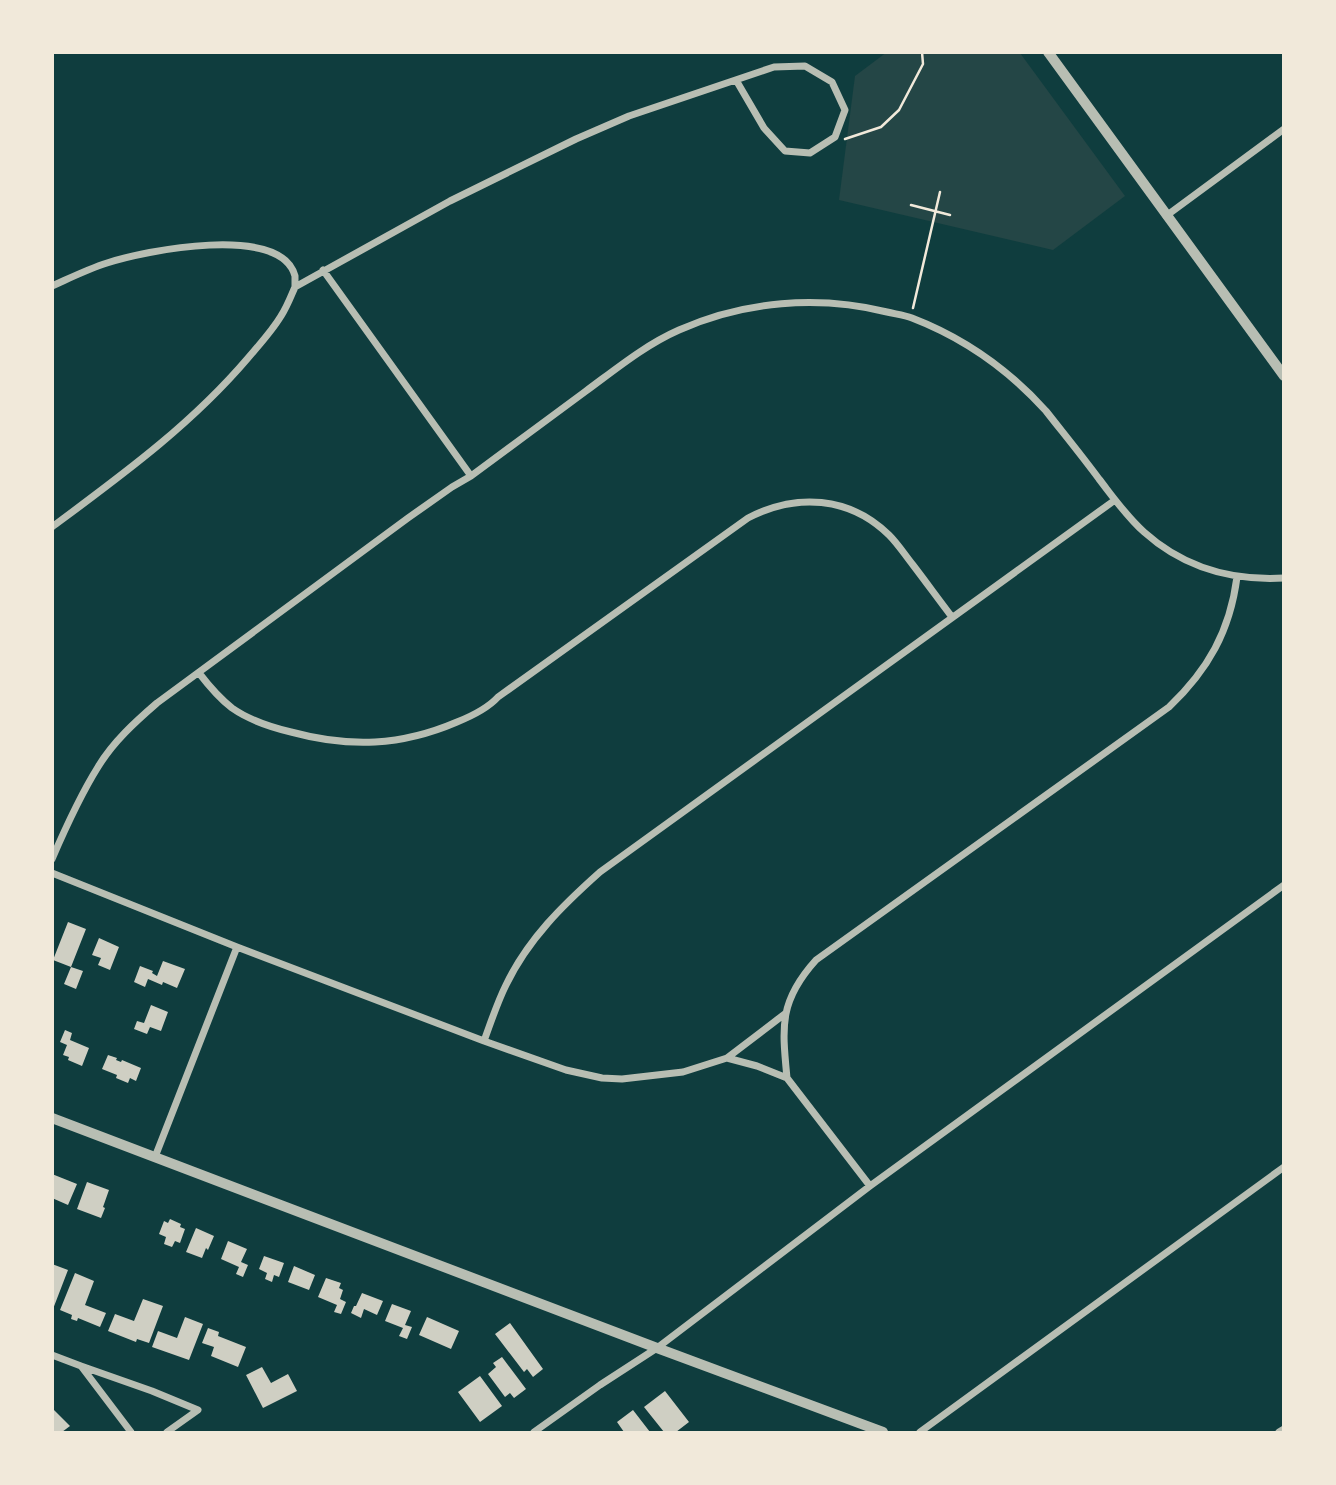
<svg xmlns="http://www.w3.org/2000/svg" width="1336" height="1485" viewBox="0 0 1336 1485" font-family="'Libre Baskerville',serif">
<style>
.green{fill:#244646}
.building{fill:#cfcfc3}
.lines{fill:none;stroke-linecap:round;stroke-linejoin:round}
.path{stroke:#f1e9da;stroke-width:2.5}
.minor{stroke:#b8beb3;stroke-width:7}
.tertiary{stroke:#b8beb3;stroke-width:10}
</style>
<rect width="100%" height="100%" fill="#0f3d3e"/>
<path class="green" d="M887 52 1020 53 1125 196 1053 250 839 200 855 76Z"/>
<path class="building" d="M68 922 86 929 71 967 53 960Z
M99 938 119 947 110 970 98 965 101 958 92 955Z
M163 961 185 969 177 988 163 982 162 985 148 979 145 987 134 982 140 966 153 971 152 973 157 976Z
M71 967 83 971 76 989 64 984Z
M151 1005 168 1012 161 1031 150 1027 147 1034 134 1029 137 1021 144 1023Z
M65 1030 72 1033 70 1040 89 1048 82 1066 68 1060 69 1057 63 1055 67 1045 60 1042Z
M108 1055 117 1058 116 1060 121 1062 122 1060 141 1068 136 1081 130 1078 128 1083 116 1078 117 1075 102 1069Z
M52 1174 77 1184 68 1205 52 1198Z
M87 1182 109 1190 103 1207 105 1208 101 1218 77 1209Z
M170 1219 181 1224 180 1227 185 1229 180 1243 175 1241 172 1247 164 1244 166 1237 159 1234 164 1221 168 1223Z
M196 1228 214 1236 208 1250 206 1248 202 1258 186 1252Z
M228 1241 247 1249 241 1262 248 1265 243 1277 236 1274 239 1267 221 1259Z
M264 1256 284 1263 279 1277 274 1275 272 1282 265 1279 267 1273 259 1269Z
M52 1264 68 1270 53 1309H52Z
M294 1266 315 1275 309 1290 288 1282Z
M75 1273 94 1281 85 1305 106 1313 100 1327 78 1318 77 1321 71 1319 72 1315 60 1310Z
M326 1278 341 1283 339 1288 343 1290 340 1299 346 1302 341 1314 334 1312 337 1305 318 1297Z
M362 1293 383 1301 377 1315 364 1309 361 1318 351 1313 354 1306H356Z
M143 1299 163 1306 149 1343 137 1339 136 1342 108 1331 115 1314 134 1321Z
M392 1304 411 1311 405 1325 412 1327 407 1339 399 1336 403 1328 385 1321Z
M185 1317 203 1324 189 1360 152 1347 158 1331 177 1338Z
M427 1317 459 1331 451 1349 419 1335Z
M510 1323 543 1369 533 1377 527 1369 524 1372 495 1334Z
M208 1328 219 1332 218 1336 246 1347 238 1367 211 1356 214 1347 202 1343Z
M502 1357 526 1389 514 1398 510 1393 505 1397 488 1374 496 1367 493 1363Z
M262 1367 271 1383 288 1374 297 1391 263 1408 246 1375Z
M480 1376 502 1406 480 1422 458 1392Z
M665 1391 689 1422 676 1432H664L644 1407Z
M52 1408 70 1426 62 1432H52Z
M633 1410 650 1432H624L617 1422Z"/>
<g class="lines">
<path class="path" d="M845 139 881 127 899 110 923 64 922 52
M911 205 950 215
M913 308 940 192"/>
<path class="minor" d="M1166 216 1284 129
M323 270 471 476
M52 286C70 278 88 269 107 263 143 251 281 223 295 276 295 279 295 283 295 287
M295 287 450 201 576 139 629 116 774 67 805 66 832 82 845 110 835 137 810 153 785 151 764 128 736 80
M52 527C122 475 191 425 248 358 259 345 272 331 281 316 287 307 291 296 295 287
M199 673C209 686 219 698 232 708 249 720 270 727 291 732 350 748 401 746 457 722 472 716 487 709 498 697L748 518C796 493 849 496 889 535 898 544 905 555 913 565 926 582 939 600 952 617
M52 859C65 829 81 794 98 767 113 742 135 722 157 703L408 518 452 487 471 476C509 448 548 419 586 391 616 369 645 345 679 330 744 301 818 295 887 312 895 314 904 315 912 318 964 338 1009 370 1046 411 1064 434 1082 456 1099 479 1113 497 1127 517 1144 532 1183 567 1232 581 1284 578
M52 873 237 947 484 1041 566 1070 602 1078 622 1079 683 1072 727 1058 757 1066 787 1078 870 1186
M484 1041C491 1022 497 1003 506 985 528 939 563 905 600 872L1115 500
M727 1058 786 1013
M787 1078C782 1026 779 1001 816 960L1169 707C1208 670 1230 631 1237 577
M155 1157 237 947
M52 1355 81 1366 131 1432
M81 1366 152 1391 198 1410 167 1432
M534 1432 600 1385 657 1348 870 1186 1284 885
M920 1432 1284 1167
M1279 1432 1284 1429"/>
<path class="tertiary" d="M1048 52 1284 376
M52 1118 657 1348 883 1432"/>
</g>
<rect width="1336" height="1485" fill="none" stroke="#f1e9da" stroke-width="108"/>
</svg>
